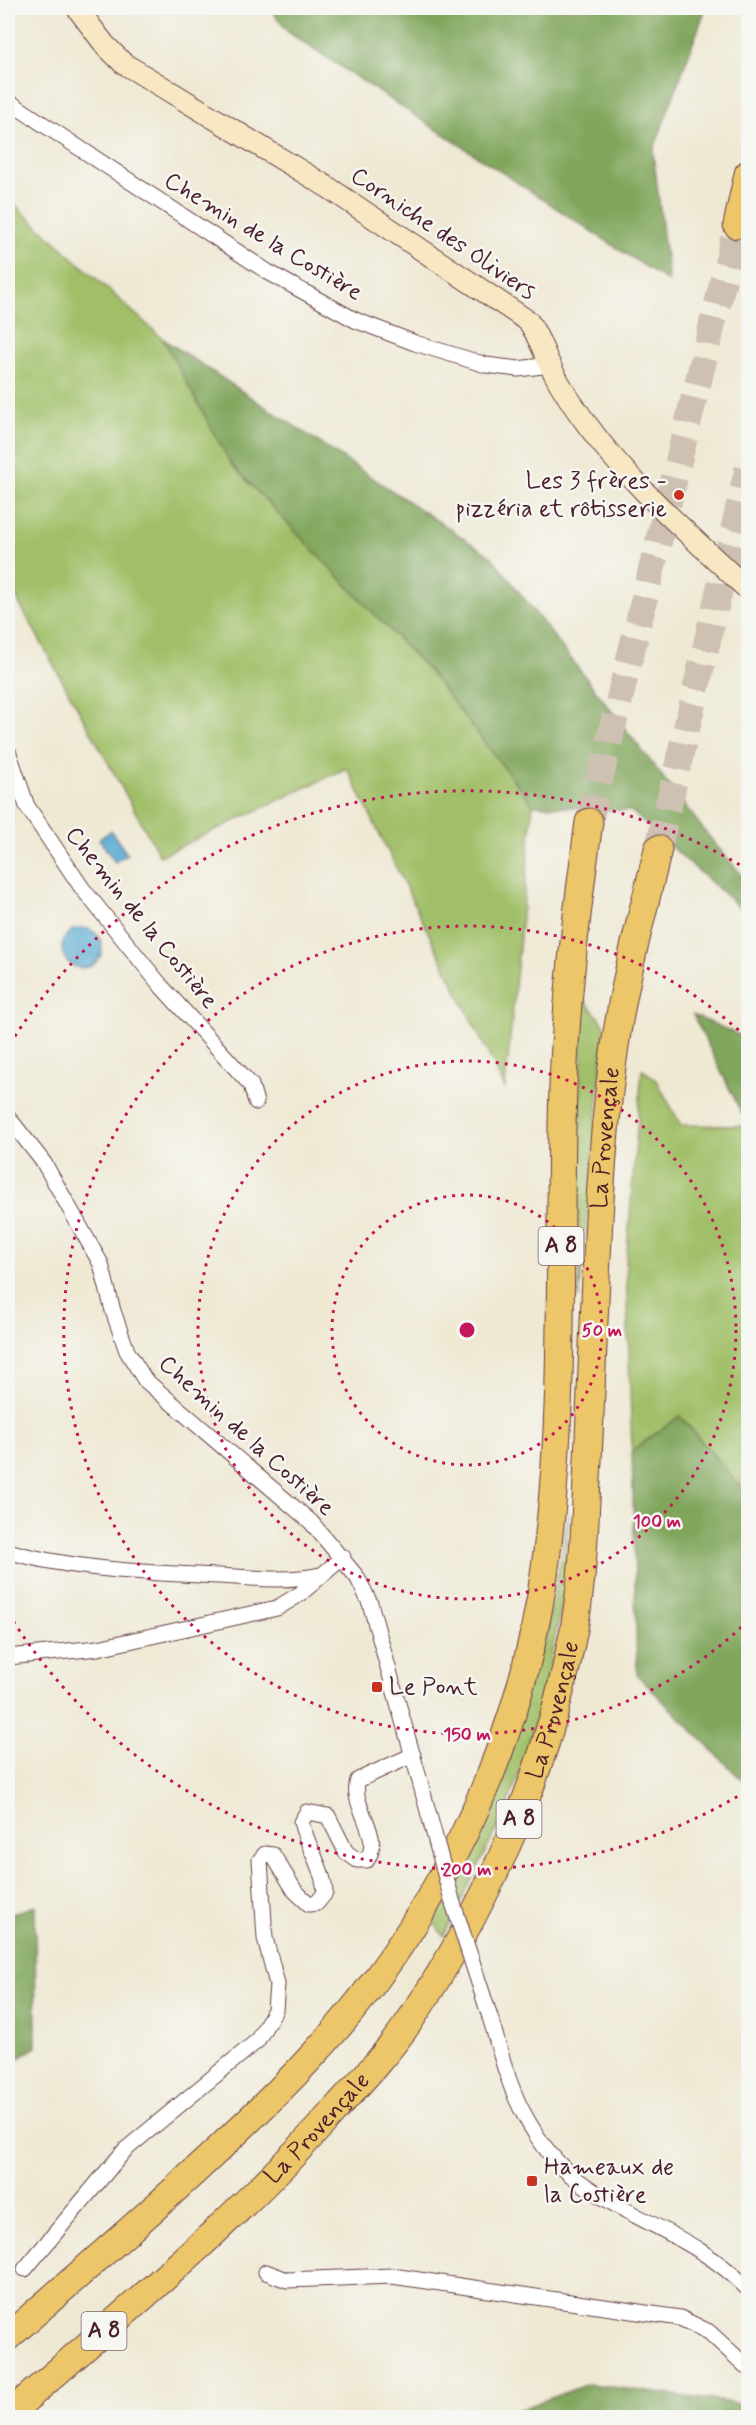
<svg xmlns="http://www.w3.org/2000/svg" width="756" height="2425" viewBox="0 0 756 2425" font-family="Mynerve,sans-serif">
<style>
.green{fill:#a0bf67;stroke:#756f49;stroke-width:1.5}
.forest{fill:#80a65c;stroke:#656244;stroke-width:1.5}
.water{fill:#55a9d1;stroke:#50647e;stroke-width:1.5}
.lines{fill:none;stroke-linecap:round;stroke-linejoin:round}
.highway-tunnel{stroke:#cec1b2;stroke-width:27;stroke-dasharray:27 14;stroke-linecap:butt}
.street-casing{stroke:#633d44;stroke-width:17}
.secondary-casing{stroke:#633d44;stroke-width:23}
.highway-casing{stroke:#633d44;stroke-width:29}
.street{stroke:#fff;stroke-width:15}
.secondary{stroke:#f7e8c3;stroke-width:21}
.highway{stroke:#ecc669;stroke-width:27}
.street-bridge-casing{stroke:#633d44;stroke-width:17;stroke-linecap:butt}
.street-bridge{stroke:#fff;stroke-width:15}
.ring{fill:none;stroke:#c2185b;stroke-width:3;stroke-dasharray:3 6}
.poi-dot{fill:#c8321e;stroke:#f6f6f2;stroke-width:2}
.labels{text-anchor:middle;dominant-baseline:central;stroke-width:5;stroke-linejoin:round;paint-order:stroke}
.shield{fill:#f6f6f2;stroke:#7e6067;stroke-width:1.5}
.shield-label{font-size:22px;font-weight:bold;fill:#4a1f2b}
.street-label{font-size:24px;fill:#4a1f2b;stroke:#f6f6f2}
.poi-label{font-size:24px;fill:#4a1f2b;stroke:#f6f6f2;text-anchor:start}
.centre{fill:#c2185b;stroke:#f6f6f2;stroke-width:3}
.ring-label{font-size:18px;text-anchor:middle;font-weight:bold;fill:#c2185b;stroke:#f6f6f2;stroke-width:5;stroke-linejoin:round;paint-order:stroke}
</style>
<rect width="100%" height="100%" fill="#f6f6f2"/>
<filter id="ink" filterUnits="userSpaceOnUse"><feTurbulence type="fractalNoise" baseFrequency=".0167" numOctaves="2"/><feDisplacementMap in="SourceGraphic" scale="12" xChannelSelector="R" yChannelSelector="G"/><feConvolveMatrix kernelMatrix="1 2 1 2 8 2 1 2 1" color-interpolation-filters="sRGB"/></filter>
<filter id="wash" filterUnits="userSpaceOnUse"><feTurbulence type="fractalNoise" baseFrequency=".008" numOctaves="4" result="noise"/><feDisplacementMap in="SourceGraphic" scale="24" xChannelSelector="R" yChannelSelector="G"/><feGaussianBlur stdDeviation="1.35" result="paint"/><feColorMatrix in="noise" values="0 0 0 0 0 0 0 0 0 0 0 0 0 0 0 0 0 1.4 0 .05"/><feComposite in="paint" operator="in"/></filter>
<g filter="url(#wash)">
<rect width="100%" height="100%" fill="#efe9d4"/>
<path class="green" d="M8 199 163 339 231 464 429 671 533 805 505 1088 347 768 160 856 8 583Z
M583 999 605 1025 579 1299 578 1180Z
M642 1069 656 1080 681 1125 748 1126V1496L680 1416 632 1451 626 1263Z
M569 1512 562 1606 539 1712 524 1762 502 1818 444 1936 431 1919 546 1636Z"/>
<path class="forest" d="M269 8H706L653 151 669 282 289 33Z
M163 339 492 557 714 843 748 882V915L631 811 533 805 429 671 231 464Z
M693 1015 748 1039V1130V1126Z
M680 1416 748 1496V1786L637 1675 632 1451Z
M35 1906 36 2047 8 2065V1915Z
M588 2384 748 2405V2417H499Z"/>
<path class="water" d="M111 831 127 854 115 862 99 839Z
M62 948a20 20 0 1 1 40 0a20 20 0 1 1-40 0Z"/>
</g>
<g filter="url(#ink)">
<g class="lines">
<path class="highway-tunnel" d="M589 822 737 225
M658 849 748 469"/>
<defs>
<path id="street" d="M8 101 268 272 355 320 415 343 486 365 518 369 542 366 549 362
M8 751 27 806 82 888 162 987 251 1085 256 1102
M8 1117 44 1163 101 1264 113 1311 127 1351 145 1380 311 1522 357 1577 370 1603 415 1764
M8 1551C71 1570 153 1573 220 1576 254 1578 287 1582 320 1575
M8 1657 98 1648 277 1608 300 1594 343 1557
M490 2017C500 2050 508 2086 525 2116 538 2140 555 2163 576 2179 633 2222 696 2236 748 2289
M25 2269 125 2150 257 2041 275 2010 277 1984 265 1938 260 1860 265 1854 273 1855 295 1891 309 1904 317 1903 325 1893C324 1869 307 1846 301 1822L307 1812 328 1816 346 1852 357 1860H367C384 1834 349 1806 358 1780L413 1755
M266 2272 287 2280 392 2276 680 2318 709 2332 748 2368"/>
<path id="secondary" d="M77 8 105 45 123 63 329 188 528 321C537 333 542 347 548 361 558 383 572 404 586 423 631 486 693 537 748 590"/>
<g id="highway">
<path d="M737 225 748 174"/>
<path d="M8 2337C89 2265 172 2195 250 2119 296 2075 340 2029 377 1978 466 1857 528 1710 546 1560 566 1404 558 1244 563 1087 566 999 577 910 589 822"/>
<path id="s1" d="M8 2415C121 2315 240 2218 340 2104 364 2078 389 2051 409 2022 489 1904 548 1770 574 1629 584 1573 585 1516 588 1460 592 1373 595 1287 600 1201 604 1130 612 1048 627 979 636 935 648 892 658 849"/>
</g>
</defs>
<use href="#street" class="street-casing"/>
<use href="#secondary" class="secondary-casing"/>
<use href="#highway" class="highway-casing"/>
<use href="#street" class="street"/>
<use href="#secondary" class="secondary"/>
<use href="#highway" class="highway"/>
<defs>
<path id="street-bridge" d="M416 1767 452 1900 490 2017"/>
</defs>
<use href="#street-bridge" class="street-bridge-casing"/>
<use href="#street-bridge" class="street-bridge"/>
</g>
</g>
<g class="ring">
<circle cx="467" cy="1330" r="135"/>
<circle cx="467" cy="1330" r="269"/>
<path d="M748 1621A404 404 0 1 1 748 1039"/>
<path d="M745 1792A539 539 0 0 1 10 1616M10 1044A539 539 0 0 1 745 868"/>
</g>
<g class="poi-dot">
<circle cx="679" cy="495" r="6"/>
<rect x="371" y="1681" width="12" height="12" rx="3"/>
<rect x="526" y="2175" width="12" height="12" rx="3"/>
</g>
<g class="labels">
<g class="shield">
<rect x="538.5" y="1227" width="45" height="38" rx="4.5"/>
<rect x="496.5" y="1800" width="45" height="38" rx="4.5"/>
<rect x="81.5" y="2312" width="45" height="38" rx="4.5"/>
</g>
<g class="shield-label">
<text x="561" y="1246">A 8</text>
<text x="519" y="1819">A 8</text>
<text x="104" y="2331">A 8</text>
</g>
<g class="street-label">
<text transform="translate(443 234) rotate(34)">Corniche des Oliviers</text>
<text transform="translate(263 237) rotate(31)">Chemin de la Costière</text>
<text transform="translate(141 918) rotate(51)">Chemin de la Costière</text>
<text stroke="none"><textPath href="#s1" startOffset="1484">La Provençale</textPath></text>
<text transform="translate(246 1436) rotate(42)">Chemin de la Costière</text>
<text stroke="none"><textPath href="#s1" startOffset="908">La Provençale</textPath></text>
<text stroke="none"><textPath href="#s1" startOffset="422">La Provençale</textPath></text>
</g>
<g class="poi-label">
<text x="667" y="481" text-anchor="end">Les 3 frères -<tspan x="667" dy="28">pizzéria et rôtisserie</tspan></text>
<text x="389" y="1687">Le Pont</text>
<text x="544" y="2167">Hameaux de<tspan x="544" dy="28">la Costière</tspan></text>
</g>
</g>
<circle cx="467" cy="1330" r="9" class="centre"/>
<g class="ring-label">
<text x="602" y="1336">50 m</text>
<text x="657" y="1527">100 m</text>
<text x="467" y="1740">150 m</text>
<text x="467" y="1875">200 m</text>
</g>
<rect width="756" height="2425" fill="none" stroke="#f6f6f2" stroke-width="30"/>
</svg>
